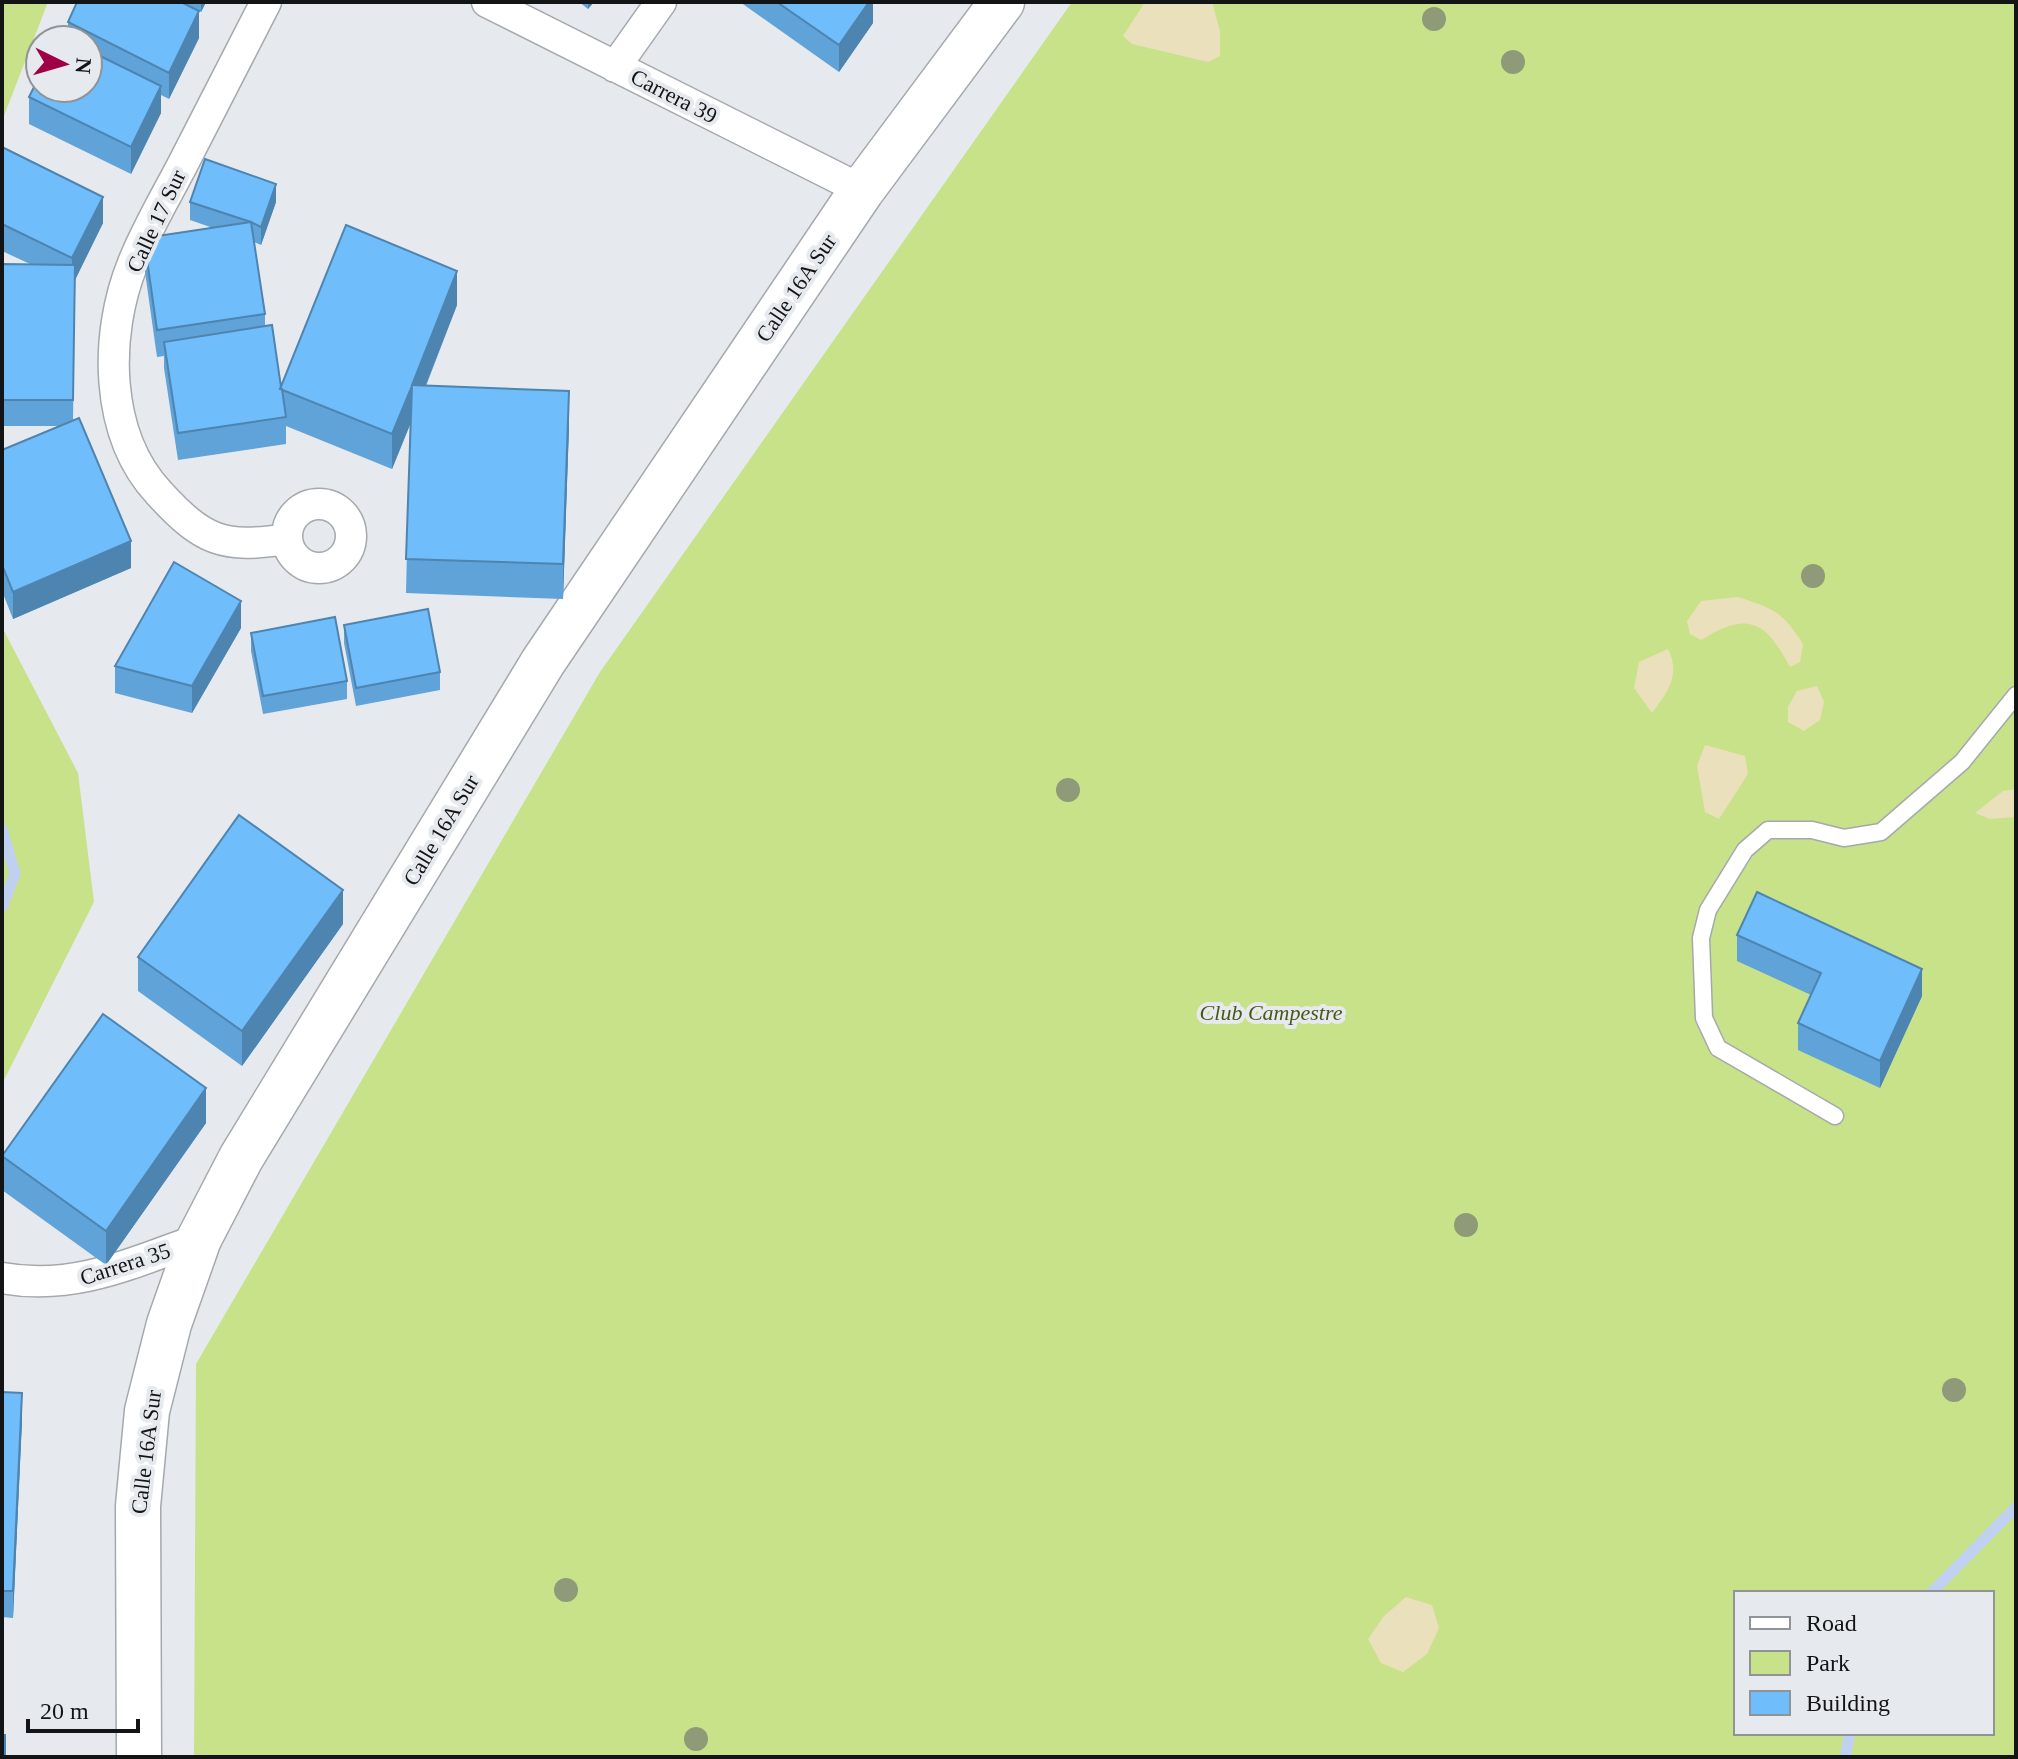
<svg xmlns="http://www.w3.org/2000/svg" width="2018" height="1759" viewBox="0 0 2018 1759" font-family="'Times New Roman',serif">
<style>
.green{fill:#c7e289;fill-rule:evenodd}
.sand{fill:#eae0bb}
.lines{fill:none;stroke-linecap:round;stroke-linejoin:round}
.stream{stroke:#c0d0f0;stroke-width:11}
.lane-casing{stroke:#a5a9ac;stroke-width:19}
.street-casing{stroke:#a5a9ac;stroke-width:33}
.secondary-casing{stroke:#a5a9ac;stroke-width:47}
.lane{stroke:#fff;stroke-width:16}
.street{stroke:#fff;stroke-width:30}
.secondary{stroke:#fff;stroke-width:44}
.tree{fill:#8f9a79}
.wall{fill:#5fa3d8}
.shaded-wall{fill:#4e84b0}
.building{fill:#6fbdfb;stroke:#4e84b0;stroke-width:2}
.labels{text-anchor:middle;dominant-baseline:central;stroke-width:8;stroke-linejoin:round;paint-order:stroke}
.street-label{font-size:22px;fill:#121415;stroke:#e6eaee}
.park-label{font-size:22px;font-style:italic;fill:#485819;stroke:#e6eaee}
</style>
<rect width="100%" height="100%" fill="#e6eaee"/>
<path class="green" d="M2 2H48L2 121Z
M1072 2H2016V1757H194L196 1364 600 672ZM1736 1593H1992V1733H1736Z
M2 627 78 773 94 902 2 1084Z"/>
<path class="sand" d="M1145 2H1212L1220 31V56L1208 62 1132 44 1123 36Z
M1738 597C1773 608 1783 612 1803 644L1800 662 1790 667C1765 620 1748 611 1701 640L1690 634 1687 621 1701 601Z
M1668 649C1681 674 1668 692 1652 713L1634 688 1639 662Z
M1817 686 1824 702 1820 720 1804 731 1788 722V707L1797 691Z
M1705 745 1745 756 1748 774 1719 819 1705 812 1697 766Z
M2016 789V817L1990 819 1975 813 2003 791Z
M1406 1597 1432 1605 1439 1628 1427 1654 1403 1672 1381 1663 1368 1639 1384 1616Z"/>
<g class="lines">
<path class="stream" d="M2 829 15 874 2 907
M1931 1593 2016 1507
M1845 1757 1850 1733"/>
<defs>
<path id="lane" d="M1835 1116 1718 1048 1704 1018 1701 938 1708 910 1745 850 1768 830H1812L1844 838 1881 832 1962 762 2016 695"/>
<path id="street" d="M266 2C240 53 214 103 188 154 170 190 148 225 133 263 104 334 104 434 159 493 203 541 223 549 287 539
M487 2 862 190
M615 67 661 2
M287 536a32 32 0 1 1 64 0a32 32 0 1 1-64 0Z
M2 1278C75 1291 132 1263 199 1239"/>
<path id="secondary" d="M139 1757 138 1506 147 1411 169 1324 199 1239 241 1158 543 662 862 190 1002 2"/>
</defs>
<use href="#lane" class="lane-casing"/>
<use href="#street" class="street-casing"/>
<use href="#secondary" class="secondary-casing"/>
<use href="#lane" class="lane"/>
<use href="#street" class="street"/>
<use href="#secondary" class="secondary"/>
</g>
<g class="tree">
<circle cx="1434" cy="19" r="12"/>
<circle cx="1513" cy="62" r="12"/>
<circle cx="1813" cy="576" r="12"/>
<circle cx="1068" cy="790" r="12"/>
<circle cx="1466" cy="1225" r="12"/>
<circle cx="1954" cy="1390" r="12"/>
<circle cx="566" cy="1590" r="12"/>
<circle cx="696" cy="1739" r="12"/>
</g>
<path class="wall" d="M77 2H206L201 12 199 11V38L169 99 161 95V113L131 174 29 124V97L88 88V40H57L68 39V22Z
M579 2H594L588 9Z
M740 2H873V23L839 72Z
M2 147 103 223 75 280 73 420 131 568 13 619 2 591V450L58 426H2V264H30L2 251Z
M190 202H276L261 245 254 242 265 314V326L281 387 457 305 426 386 569 426 563 599 406 593 410 424 392 469 286 426V444L178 460 164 368V356L157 357 144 265V238L213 228 190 220Z
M344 625 440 672V690L356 706 344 643Z
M241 628 192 713 115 693V666Z
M251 633 347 681V699L263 714 251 651Z
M343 924 242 1066 138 991V957Z
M1737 935 1922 996 1880 1088 1798 1050V1023L1811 995 1737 961Z
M206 1123 106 1265 2 1190V1155Z
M2 1392 22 1420 13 1618 2 1617Z"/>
<path class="shaded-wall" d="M201 2H206L201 12Z
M588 2H594L588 9Z
M869 2H873V23L839 72V45Z
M199 11V38L169 99V73Z
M161 86V113L131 174V147Z
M276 184V202L261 245V227Z
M103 197V223L75 280 73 427 75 280 72 285V258Z
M457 271V305L412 420V385Z
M412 386V420L392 469V434Z
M569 391V426L563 599V564Z
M131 541V568L13 619V592Z
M241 601V628L192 713V686Z
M343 890V924L242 1066V1031Z
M1922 969V996L1880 1088V1061Z
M206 1088V1123L106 1265V1231Z
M22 1393V1420L13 1618V1591Z"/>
<path class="building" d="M77 2H181L199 11 169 73 68 22Z
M777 2H869L839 45Z
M59 35 69 40H57Z
M88 50 161 86 131 147 29 97 40 75V88H88Z
M2 147 103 197 72 258 2 224Z
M205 159 276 184 261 227 251 222 190 202Z
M251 222 265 314 157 330 144 238Z
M346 225 457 271 412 385 569 391 563 564 406 559 412 386 392 434 280 389Z
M2 264 75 265 73 400H2Z
M272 325 281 387 280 389H282L286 417 178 433 164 342Z
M79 418 131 541 13 592 2 565V450Z
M174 562 241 601 192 686 115 666Z
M428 609 440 672 356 688 344 625Z
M335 617 347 681 263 696 251 633Z
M239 815 343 890 242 1031 138 957Z
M1757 892 1922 969 1880 1061 1798 1023 1821 973 1737 935Z
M103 1014 206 1088 106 1231 2 1156Z
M2 1392 22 1393 13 1591H2Z
M2 1735H5V1757H2Z"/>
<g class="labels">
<g class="street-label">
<text transform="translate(674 96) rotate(27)">Carrera 39</text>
<text transform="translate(156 221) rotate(-65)">Calle 17 Sur</text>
<text transform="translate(796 288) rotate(-56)">Calle 16A Sur</text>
<text transform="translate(441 830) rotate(-59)">Calle 16A Sur</text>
<text transform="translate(125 1264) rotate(-18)">Carrera 35</text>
<text transform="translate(146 1452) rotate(-83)">Calle 16A Sur</text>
</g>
<g class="park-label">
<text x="1271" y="1012">Club Campestre</text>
</g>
</g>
<rect width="2018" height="1759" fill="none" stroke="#121415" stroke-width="8"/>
<rect x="1734" y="1591" width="260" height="144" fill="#e6eaee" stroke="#919497" stroke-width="2"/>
<rect x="1750" y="1617" width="40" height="12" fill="#ffffff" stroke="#919497" stroke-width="2"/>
<text x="1806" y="1631" font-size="24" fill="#121415">Road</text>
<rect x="1750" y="1651" width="40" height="24" fill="#c7e289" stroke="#919497" stroke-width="2"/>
<text x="1806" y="1671" font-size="24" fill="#121415">Park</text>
<rect x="1750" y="1691" width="40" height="24" fill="#6fbdfb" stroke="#919497" stroke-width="2"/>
<text x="1806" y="1711" font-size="24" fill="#121415">Building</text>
<g transform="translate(64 64) rotate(95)"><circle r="38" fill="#e6eaee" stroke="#919497" stroke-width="2"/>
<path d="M0-6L14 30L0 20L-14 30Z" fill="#9e0146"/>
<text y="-12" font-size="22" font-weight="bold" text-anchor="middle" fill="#121415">N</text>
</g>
<path d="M28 1719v12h110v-12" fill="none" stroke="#121415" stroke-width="4"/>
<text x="40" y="1719" font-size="24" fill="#121415" stroke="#e6eaee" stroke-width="6" paint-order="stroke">20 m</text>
</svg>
